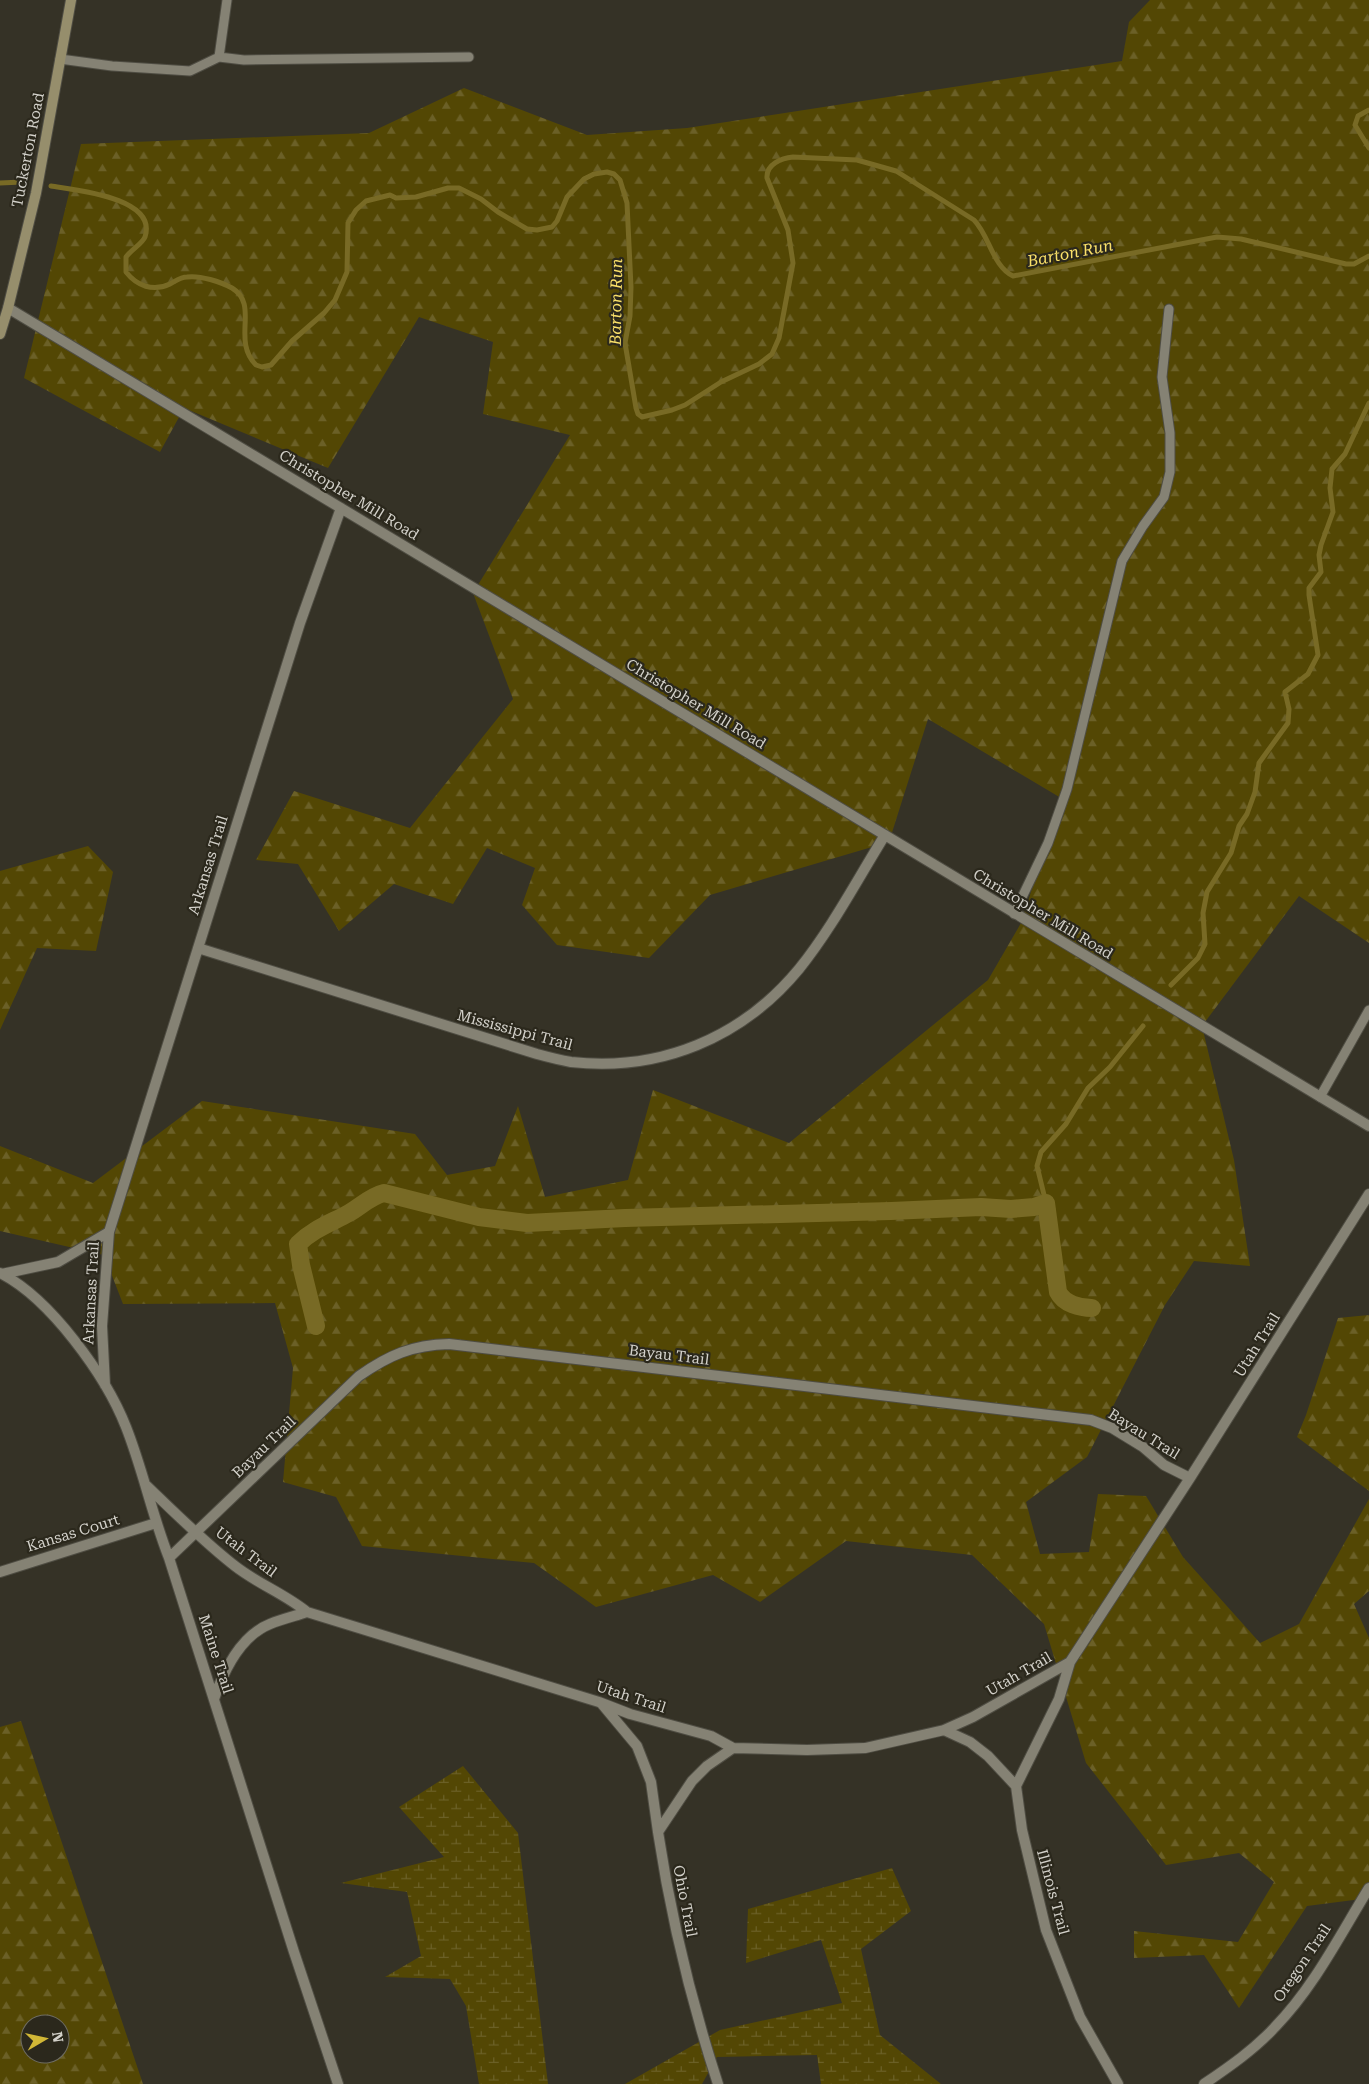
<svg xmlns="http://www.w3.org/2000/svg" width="1369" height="2084" viewBox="0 0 1369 2084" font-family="'Roboto Serif',serif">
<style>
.forest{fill:url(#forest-firs);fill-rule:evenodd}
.wetland{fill:url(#wetland-marsh)}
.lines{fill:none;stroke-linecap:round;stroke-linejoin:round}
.stream{stroke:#786a25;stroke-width:5}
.canal{stroke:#786a25;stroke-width:18}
.service-casing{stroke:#4f4d43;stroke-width:11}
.minor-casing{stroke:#4f4d43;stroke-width:12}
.secondary-casing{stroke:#4f4d43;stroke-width:12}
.service{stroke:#858274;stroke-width:9}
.minor{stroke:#858274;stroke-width:10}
.secondary{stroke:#968e6c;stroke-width:10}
.labels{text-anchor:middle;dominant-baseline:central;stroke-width:4.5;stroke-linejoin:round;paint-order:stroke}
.street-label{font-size:15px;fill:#d3d1ca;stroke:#2b281c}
.water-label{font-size:16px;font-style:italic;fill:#fae069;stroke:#2b281c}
</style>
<defs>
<pattern id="forest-firs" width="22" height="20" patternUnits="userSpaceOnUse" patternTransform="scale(1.25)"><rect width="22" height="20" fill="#534704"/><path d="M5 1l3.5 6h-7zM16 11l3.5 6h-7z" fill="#6b6027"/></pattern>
<pattern id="wetland-marsh" width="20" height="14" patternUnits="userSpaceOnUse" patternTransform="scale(1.25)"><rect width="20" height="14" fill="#534704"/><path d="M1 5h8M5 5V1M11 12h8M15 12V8" fill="none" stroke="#6b6027"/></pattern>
</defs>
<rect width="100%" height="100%" fill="#353226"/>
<path class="forest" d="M1150 0H1369V943L1299 896 1202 1026 1234 1160 1250 1266 1194 1261 1165 1305 1087 1457 1026 1502 1040 1554 1089 1552 1098 1494 1146 1496 1183 1557 1260 1643 1299 1624 1369 1499V1591L1354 1604 1369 1638V1898L1307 1906 1239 2008 1204 1955 1134 1958V1931L1238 1942 1274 1882 1239 1853 1166 1865 1086 1763 1044 1624 972 1555 846 1541 760 1602 713 1575 596 1607 534 1563 362 1546 336 1497 283 1482 293 1368 275 1303 123 1304 104 1255 0 1231V1146L93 1183 202 1101 415 1134 447 1175 495 1166 518 1106 545 1197 628 1180 653 1090 789 1143 988 980 1021 923 1061 798 928 719 889 842 710 895 649 958 557 945 522 905 535 868 487 848 453 904 394 884 339 931 298 864 256 860 294 791 410 828 513 699 473 593 570 435 483 414 493 342 419 317 328 468 184 408 160 452 24 378 81 144 369 133 464 88 587 135 687 128 1122 61 1129 22Z
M88 846 113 872 96 951 37 948 0 1030V871Z
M1369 1315V1491L1297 1437 1306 1415 1338 1318Z
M21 1721 143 2084H0V1727ZM30 2024H60V2054H30Z"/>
<path class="wetland" d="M463 1766 518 1833 548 2084H479L466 2006 450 1979 385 1977 421 1956 407 1892 341 1883 444 1857 399 1807Z
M892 1868 911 1911 861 1949 880 2035 941 2084H821L817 2055 717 2057 702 2084H625L720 2030 842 2003 821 1940 746 1963 748 1909Z"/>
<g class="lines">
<path class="stream" d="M1369 110 1358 116 1355 125 1369 148
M0 183 22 182
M51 186C74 190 158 197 145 237 142 244 131 250 126 257V272C137 286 153 292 170 284 176 281 180 277 187 277 200 275 221 282 232 288 260 305 231 340 256 365L262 367 271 365 292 341 324 313 335 300 347 272 348 223 356 210 366 201 390 195 396 198 416 197 448 188H459L481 199 498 212 527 229 537 230 552 227 557 221 567 197 584 179 594 174 607 172 614 174 620 180 627 203 631 287 630 316 625 343 636 408 638 414 642 417 672 410 685 405 721 382 759 364 772 354 779 338 793 263 788 230 767 178C766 164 782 158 793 157L857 160 896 171 974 220C989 235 993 267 1013 276L1217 237 1241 239 1346 264H1354L1369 256
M1171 985 1198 958 1205 944 1203 913 1207 892 1231 853 1239 826 1247 814 1255 792 1259 763 1288 723 1289 709 1285 692 1308 674 1318 655 1309 595V588L1321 572 1319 555 1321 545 1333 512 1330 488 1332 469 1345 454 1369 403
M1046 1203 1037 1166 1041 1152 1066 1124 1088 1088 1110 1067 1143 1026"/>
<path class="canal" d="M316 1326 301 1265 298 1244C313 1229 331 1223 349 1213 361 1206 371 1196 384 1193L479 1217 527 1223 625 1218 891 1211 981 1207 1011 1209 1034 1207 1046 1203 1058 1292C1064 1304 1080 1308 1092 1308"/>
<defs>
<path id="service" d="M219 57 244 60 469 57
M60 59 112 66 190 71 219 57 227 0
M1014 914 1048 843 1067 789 1122 561 1143 526 1164 497 1170 472V433L1162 377 1169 309
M1320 1097 1369 1010"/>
<path id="minor" d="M8 308 1369 1126
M198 948 537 1054C548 1057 560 1060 571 1062 660 1072 742 1038 799 969 832 928 857 880 885 835
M109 1232 300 623 341 508
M0 1273C50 1298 106 1376 126 1427 143 1470 152 1515 169 1558L294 1952 338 2084
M2 1274 58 1262 109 1232 102 1326 105 1385
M147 1486C175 1513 204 1542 235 1566 258 1584 285 1594 307 1612L599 1702 630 1714 711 1736 733 1748 807 1750 865 1748 944 1730 973 1717 1070 1662 1190 1478 1369 1194
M169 1558 359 1376C389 1355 412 1345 449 1344L1091 1420 1112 1428 1143 1447 1164 1465 1190 1478
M0 1572 156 1523
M214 1699C224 1670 240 1636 270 1624 282 1619 295 1616 307 1612
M602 1704 637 1746 651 1782 658 1832
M944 1730 970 1742 988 1756 1016 1786 1022 1830 1046 1930 1080 2017 1118 2084
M1016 1786 1059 1699 1070 1662
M718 2084C691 2001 671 1918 658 1832L692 1781 707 1766 733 1748
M1204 2084C1229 2067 1255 2049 1275 2027 1314 1987 1340 1935 1369 1888"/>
<path id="secondary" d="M0 334 8 308 36 193 71 0"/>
</defs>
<use href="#service" class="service-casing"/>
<use href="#minor" class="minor-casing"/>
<use href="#secondary" class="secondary-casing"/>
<use href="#service" class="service"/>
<use href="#minor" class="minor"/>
<use href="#secondary" class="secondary"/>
</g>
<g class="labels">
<g class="street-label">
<text transform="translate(28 150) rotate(-79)">Tuckerton Road</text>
<text transform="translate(349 495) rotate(31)">Christopher Mill Road</text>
<text transform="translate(696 704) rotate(31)">Christopher Mill Road</text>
<text transform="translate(208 865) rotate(-73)">Arkansas Trail</text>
<text transform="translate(1043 914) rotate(31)">Christopher Mill Road</text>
<text transform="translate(515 1030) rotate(15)">Mississippi Trail</text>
<text transform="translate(91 1293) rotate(-87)">Arkansas Trail</text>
<text transform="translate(1257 1345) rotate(-58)">Utah Trail</text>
<text transform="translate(669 1355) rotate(7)">Bayau Trail</text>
<text transform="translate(1144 1434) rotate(32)">Bayau Trail</text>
<text transform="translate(264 1447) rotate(-44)">Bayau Trail</text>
<text transform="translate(73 1533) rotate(-17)">Kansas Court</text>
<text transform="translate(246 1552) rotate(37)">Utah Trail</text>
<text transform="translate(216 1654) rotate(72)">Maine Trail</text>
<text transform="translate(1019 1674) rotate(-30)">Utah Trail</text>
<text transform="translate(631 1697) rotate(18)">Utah Trail</text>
<text transform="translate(1053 1892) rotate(75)">Illinois Trail</text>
<text transform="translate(685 1901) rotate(79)">Ohio Trail</text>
<text transform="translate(1302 1963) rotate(-56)">Oregon Trail</text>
</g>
<g class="water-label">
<text transform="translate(1070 253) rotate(-11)">Barton Run</text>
<text transform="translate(616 302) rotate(-89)">Barton Run</text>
</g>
</g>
<g transform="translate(45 2039) rotate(81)"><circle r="24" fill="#2b281c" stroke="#6e6c62"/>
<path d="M0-4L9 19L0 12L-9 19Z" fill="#d1b736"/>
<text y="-8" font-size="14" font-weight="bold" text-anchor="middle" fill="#d3d1ca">N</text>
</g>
</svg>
